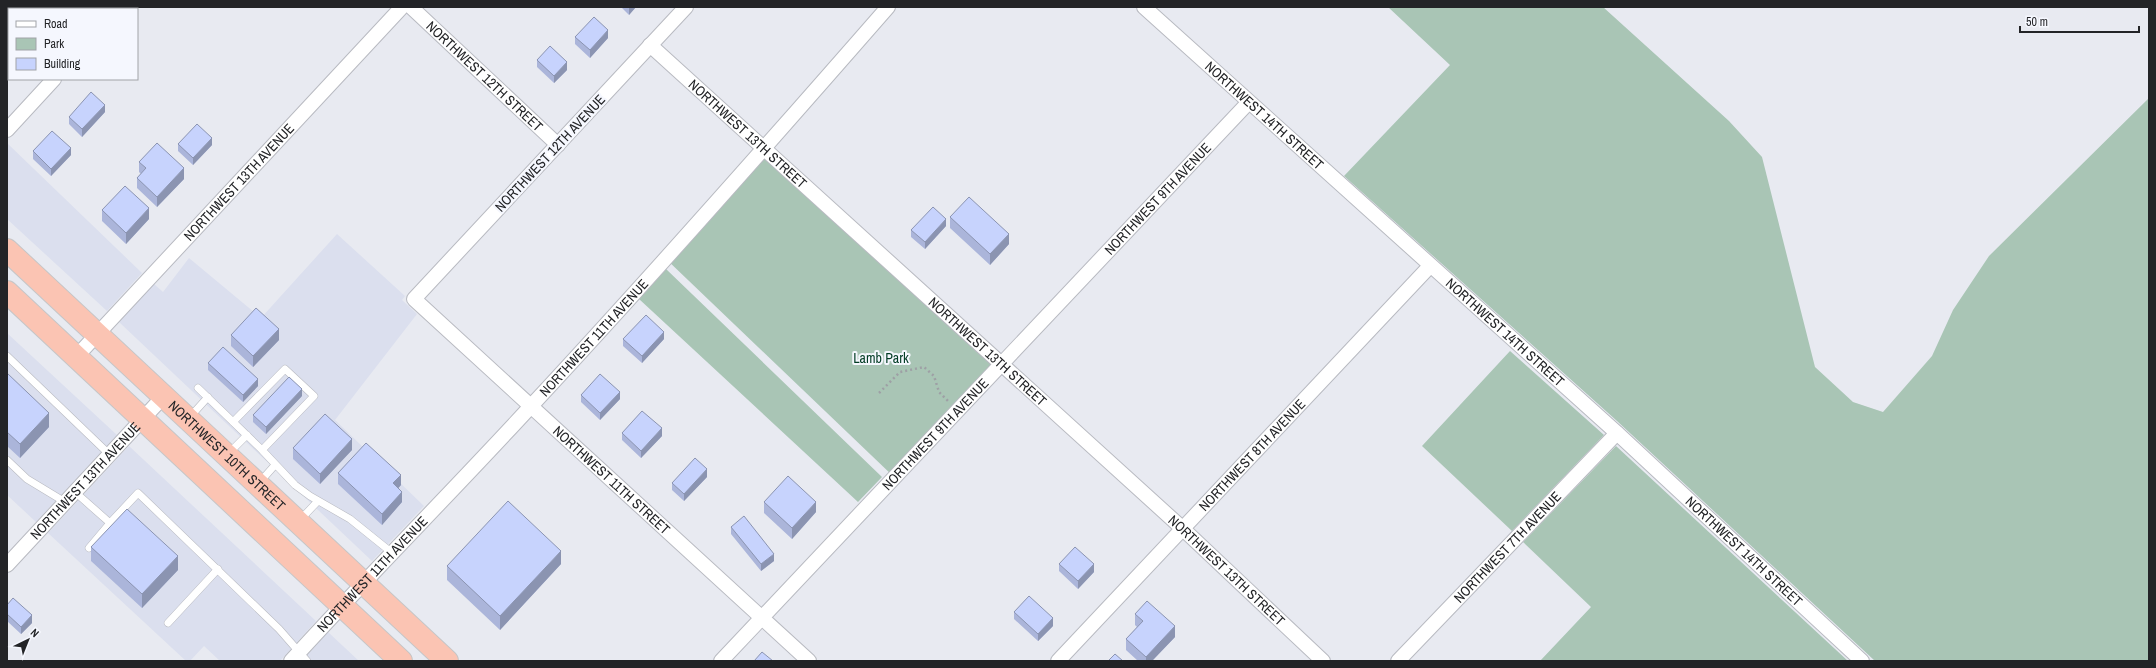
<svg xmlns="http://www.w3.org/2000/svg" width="2156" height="668" viewBox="0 0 2156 668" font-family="'Archivo Narrow',sans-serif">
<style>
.built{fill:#dbdfee}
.green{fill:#a9c5b5}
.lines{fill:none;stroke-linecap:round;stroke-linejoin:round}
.lane-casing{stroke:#b8bac1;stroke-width:8}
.street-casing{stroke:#b8bac1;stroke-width:16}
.highway-casing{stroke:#c6c6c7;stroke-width:24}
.path{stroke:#9ea0a5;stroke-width:2.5;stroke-dasharray:2 3;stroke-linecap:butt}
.lane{stroke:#fff;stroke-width:7}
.street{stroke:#fff;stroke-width:14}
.highway{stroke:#fbc4b3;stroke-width:22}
.wall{fill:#abb5da}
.shaded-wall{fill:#8b94b1}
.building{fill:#c7d3fd;stroke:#8b94b1}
.labels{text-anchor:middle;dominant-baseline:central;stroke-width:4;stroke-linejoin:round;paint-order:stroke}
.street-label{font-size:14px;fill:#232427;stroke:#f5f7fe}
.park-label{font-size:14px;fill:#003b23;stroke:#f5f7fe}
</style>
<rect width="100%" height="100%" fill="#e8eaf1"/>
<path class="built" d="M7 143 142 273 107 311 7 219Z
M337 234 405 296 402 300 417 314 335 420 424 506 372 561 119 322 154 284 163 292 189 258 261 318Z
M7 333 117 435 36 522 7 495Z
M129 446 316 621 280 661H220L204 646 190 661H186L48 533Z
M328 632 359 661H302Z"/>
<path class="green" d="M1388 7H1603L1729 121 1762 157 1815 367 1853 402 1883 412 1932 356 1953 310 1989 256 2149 98V661H1875L1617 421 1344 176 1450 65Z
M764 149 1001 363 894 477 665 258Z
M666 269 882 477 858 502 639 299Z
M1510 351 1604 435 1512 531 1422 446Z
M1616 446 1848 661H1540L1591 607 1523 542Z"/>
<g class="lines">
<defs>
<path id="lane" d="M7 356 110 455
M198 388 262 450 295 485 310 496 350 519 391 552
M189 418 208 397
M233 422 285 369 314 396 262 450
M229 453 247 435
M7 460 27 479 65 502
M259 483 275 465
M75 492 110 523 138 493 279 629 307 661
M299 521 318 501
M89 548 110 523
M168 623 218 569"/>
<g id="street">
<path id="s1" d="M411 7 558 145"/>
<path id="s2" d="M686 7 414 299 809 661"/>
<path id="s3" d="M1144 7 1617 433 1862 661"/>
<path d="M118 9 120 7"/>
<path id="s4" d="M650 45 1182 528 1323 661"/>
<path d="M7 130 54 79"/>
<path id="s5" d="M76 357 402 7"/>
<path id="s6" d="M7 565 164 396"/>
<path id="s7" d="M291 661C370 574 453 491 532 405 653 275 771 141 888 7"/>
<path id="s8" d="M721 661 1248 103"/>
<path id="s9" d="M1058 661 1430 266"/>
<path id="s10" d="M1398 661 1617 433"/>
</g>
<g id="highway">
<path id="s11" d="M7 250 447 661"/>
<path d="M7 292 401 661"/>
</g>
</defs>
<use href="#lane" class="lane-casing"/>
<use href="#street" class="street-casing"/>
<use href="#highway" class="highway-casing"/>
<path class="path" d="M879 393 900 372 924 367 934 376 939 392 948 401"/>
<use href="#lane" class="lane"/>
<use href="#street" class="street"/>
<use href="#highway" class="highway"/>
</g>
<path class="wall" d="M621 7H636L629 15Z
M575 37 608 38 590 58 575 44Z
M537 60 567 70 554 83 537 67Z
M105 112 82 137 69 124V117Z
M178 144 212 145 193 165 178 151Z
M33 151 71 155 51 176 33 159Z
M139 162 184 179 157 207 137 188V178L141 174 139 172Z
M102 210 149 219 126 244 102 221Z
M950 217 1009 244 990 265 950 228Z
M946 226 925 249 911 237V230Z
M231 335 279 340 253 367 231 346Z
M623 339H664L642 363 623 346Z
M208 363 258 386 243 402 208 370Z
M7 373 49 427 20 458 7 446Z
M581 395 620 399 600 420 581 402Z
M302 396 266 434 253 422V415Z
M622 433 662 436 641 458 622 440Z
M293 448 352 450 320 484 293 459Z
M338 473 401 485 398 488 402 502 382 525 338 484Z
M707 477 684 501 672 490V483Z
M764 502 816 512 792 539 764 513Z
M731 527 774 561 761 571 731 534Z
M91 547 178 570 142 608 91 561Z
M561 564 500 630 447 580V566Z
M1059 564 1094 572 1078 589 1059 571Z
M7 605 32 623 21 634 7 621Z
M1014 612 1053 626 1038 641 1014 619Z
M1135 614 1175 637 1152 661H1138L1126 650V639L1137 627 1135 625Z"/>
<path class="shaded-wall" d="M629 7H636L629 15Z
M608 30V38L590 58V50Z
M567 62V70L554 83V76Z
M105 105V112L82 137V129Z
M212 138V145L193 165V158Z
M71 148V155L51 176V169Z
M184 168V179L157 207V197Z
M149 208V219L126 244V233Z
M946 219V226L925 249V242Z
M1009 234V244L990 265V254Z
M279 329V340L253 367V356Z
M664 332V339L642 363V356Z
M258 379V386L243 402V395Z
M302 389V396L266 434V427Z
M620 392V399L600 420V413Z
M49 413V427L20 458V444Z
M662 428V436L641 458V451Z
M352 439V450L320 484V474Z
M707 469V477L684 501V494Z
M401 475V485L393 494V483Z
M402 492V502L382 525V514Z
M816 502V512L792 539V528Z
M561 551V564L500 630V616Z
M774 554V561L761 571V564Z
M178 556V570L142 608V594Z
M1094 564V572L1078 589V581Z
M32 615V623L21 634V627Z
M1053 618V626L1038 641V634Z
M1175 626V637L1152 661H1146V657Z"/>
<path class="building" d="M594 17 608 30 590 50 575 37Z
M550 46 567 62 554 76 537 60Z
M91 92 105 105 82 129 69 117Z
M197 124 212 138 193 158 178 144Z
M52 131 71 148 51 169 33 151Z
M157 143 184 168 157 197 137 178 146 168 139 162Z
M125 186 149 208 126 233 102 210Z
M969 197 1009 234 990 254 950 217Z
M933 207 946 219 925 242 911 230Z
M256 308 279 329 253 356 231 335Z
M646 315 664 332 642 356 623 339Z
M223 347 258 379 243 395 208 363Z
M7 373 49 413 20 444 7 432Z
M600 374 620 392 600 413 581 395Z
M289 377 302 389 266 427 253 415Z
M642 411 662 428 641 451 622 433Z
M325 414 352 439 320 474 293 448Z
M366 443 401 475 393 483 402 492 382 514 338 473Z
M695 458 707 469 684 494 672 483Z
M788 476 816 502 792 528 764 502Z
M508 501 561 551 500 616 447 566Z
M127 509 178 556 142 594 91 547Z
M744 516 774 554 761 564 731 527Z
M1075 547 1094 564 1078 581 1059 564Z
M1029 596 1053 618 1038 634 1014 612Z
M13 598 32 615 21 627 7 614V605Z
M1147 601 1175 626 1146 657 1126 639 1143 621 1135 614Z
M762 652 773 661H754Z
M1115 654 1123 661H1108Z"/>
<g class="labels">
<g class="street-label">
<text stroke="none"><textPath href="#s1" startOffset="101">NORTHWEST 12TH STREET</textPath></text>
<text stroke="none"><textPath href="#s3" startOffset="162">NORTHWEST 14TH STREET</textPath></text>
<text stroke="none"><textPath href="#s4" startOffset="132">NORTHWEST 13TH STREET</textPath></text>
<text transform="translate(550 153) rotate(-47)">NORTHWEST 12TH AVENUE</text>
<text stroke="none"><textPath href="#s5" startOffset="239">NORTHWEST 13TH AVENUE</textPath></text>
<text stroke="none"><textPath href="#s8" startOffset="636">NORTHWEST 9TH AVENUE</textPath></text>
<text stroke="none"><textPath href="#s3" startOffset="486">NORTHWEST 14TH STREET</textPath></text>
<text stroke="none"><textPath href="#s7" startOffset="443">NORTHWEST 11TH AVENUE</textPath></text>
<text stroke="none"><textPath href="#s4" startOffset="456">NORTHWEST 13TH STREET</textPath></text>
<text stroke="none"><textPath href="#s8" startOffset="312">NORTHWEST 9TH AVENUE</textPath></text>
<text stroke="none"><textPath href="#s9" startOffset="283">NORTHWEST 8TH AVENUE</textPath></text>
<text stroke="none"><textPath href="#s11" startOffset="301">NORTHWEST 10TH STREET</textPath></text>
<text stroke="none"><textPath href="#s2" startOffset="667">NORTHWEST 11TH STREET</textPath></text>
<text stroke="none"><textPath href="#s6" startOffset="115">NORTHWEST 13TH AVENUE</textPath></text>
<text stroke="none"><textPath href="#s10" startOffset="158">NORTHWEST 7TH AVENUE</textPath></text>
<text stroke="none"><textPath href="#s3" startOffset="810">NORTHWEST 14TH STREET</textPath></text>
<text stroke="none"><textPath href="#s4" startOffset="780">NORTHWEST 13TH STREET</textPath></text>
<text stroke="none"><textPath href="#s7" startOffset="119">NORTHWEST 11TH AVENUE</textPath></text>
</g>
<g class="park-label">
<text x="881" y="358">Lamb Park</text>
</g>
</g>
<rect width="2156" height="668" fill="none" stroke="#232427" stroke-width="16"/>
<rect x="8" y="8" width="130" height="72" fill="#f5f7fe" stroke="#a1a3a8"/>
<rect x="16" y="21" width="20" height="6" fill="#ffffff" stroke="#a1a3a8"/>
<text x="44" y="28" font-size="12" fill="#232427">Road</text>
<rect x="16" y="38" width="20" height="12" fill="#a9c5b5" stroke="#a1a3a8"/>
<text x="44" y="48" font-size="12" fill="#232427">Park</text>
<rect x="16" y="58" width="20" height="12" fill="#c7d3fd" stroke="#a1a3a8"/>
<text x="44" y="68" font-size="12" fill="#232427">Building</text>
<g transform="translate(28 640) rotate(43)" stroke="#f5f7fe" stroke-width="3" paint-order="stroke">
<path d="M0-3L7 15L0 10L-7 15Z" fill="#232427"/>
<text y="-6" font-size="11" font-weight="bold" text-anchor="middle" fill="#232427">N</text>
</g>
<path d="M2020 26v6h119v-6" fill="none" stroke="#232427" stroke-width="2"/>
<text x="2026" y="26" font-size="12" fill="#232427" stroke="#f5f7fe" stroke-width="3" paint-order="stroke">50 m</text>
</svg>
